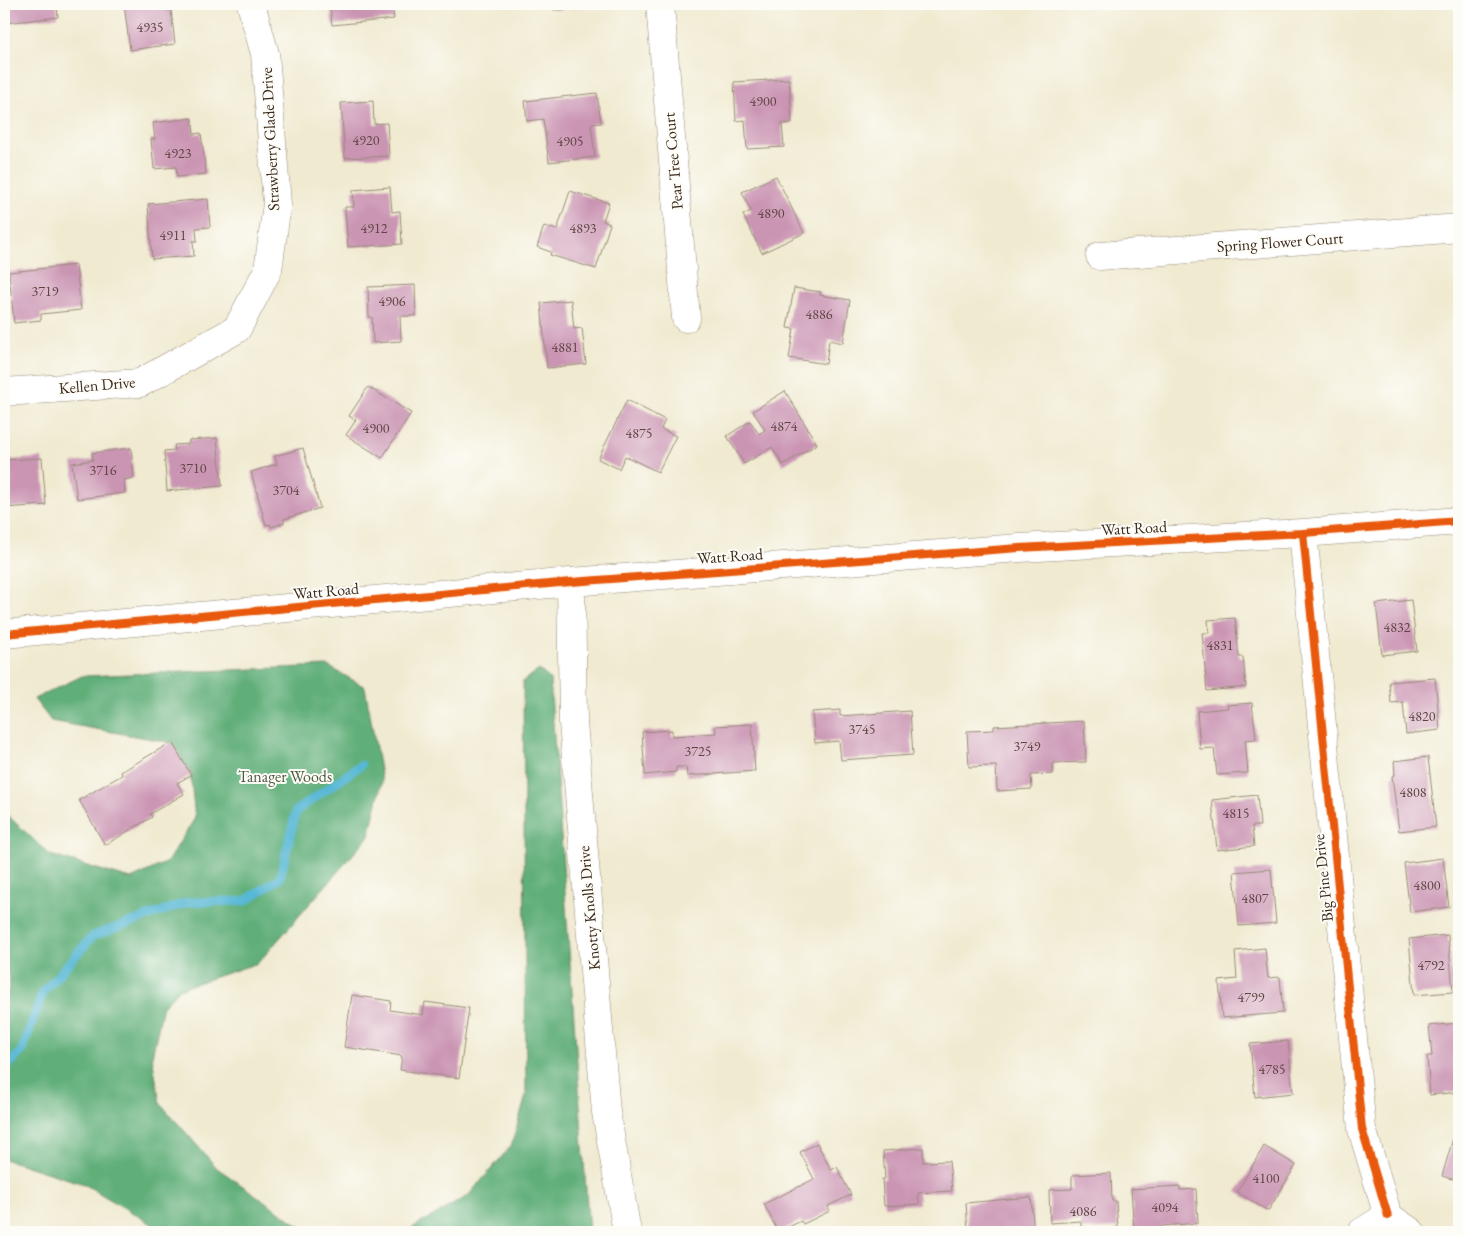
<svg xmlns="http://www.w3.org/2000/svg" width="1463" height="1236" viewBox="0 0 1463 1236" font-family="'EB Garamond',serif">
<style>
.forest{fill:#61af79;stroke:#4e6c4c}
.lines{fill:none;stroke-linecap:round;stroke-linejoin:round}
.stream{stroke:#57b8d5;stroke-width:9}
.building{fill:#ca94b3}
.street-casing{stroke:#968a77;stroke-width:29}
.street{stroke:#fff;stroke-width:28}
.cycleway-casing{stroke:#fdfcf7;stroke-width:11}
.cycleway{stroke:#e8590c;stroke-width:8}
.labels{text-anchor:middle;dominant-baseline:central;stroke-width:4;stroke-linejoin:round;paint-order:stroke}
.number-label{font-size:14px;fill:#5f4443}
.street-label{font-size:16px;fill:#3b2a1e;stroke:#fdfcf7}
.park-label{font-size:16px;fill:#4d5a40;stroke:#fdfcf7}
</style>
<rect width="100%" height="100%" fill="#fdfcf7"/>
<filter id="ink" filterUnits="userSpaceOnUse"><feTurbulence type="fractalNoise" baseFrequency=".02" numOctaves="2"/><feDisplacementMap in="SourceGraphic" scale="10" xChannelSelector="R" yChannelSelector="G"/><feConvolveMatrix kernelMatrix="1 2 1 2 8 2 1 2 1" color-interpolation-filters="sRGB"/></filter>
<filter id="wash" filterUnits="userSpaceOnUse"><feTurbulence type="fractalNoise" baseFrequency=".0096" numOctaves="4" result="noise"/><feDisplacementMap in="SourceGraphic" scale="20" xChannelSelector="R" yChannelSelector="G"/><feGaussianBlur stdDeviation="1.12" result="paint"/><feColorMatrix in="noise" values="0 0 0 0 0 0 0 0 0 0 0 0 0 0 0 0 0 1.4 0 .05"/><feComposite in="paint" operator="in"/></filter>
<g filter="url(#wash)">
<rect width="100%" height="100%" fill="#f0ead0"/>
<path class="forest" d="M328 666 365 687 382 781 369 836 258 963 179 989 163 1006 152 1056 160 1103 217 1168 303 1228 328 1232H165L84 1184 4 1159V1001L10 984 4 955V812L50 855 131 879 167 862 195 818 190 771 168 742 51 721 34 699 82 676Z
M539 670 550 679 589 1232H392L410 1229 468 1196 511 1146 526 1096 523 681Z"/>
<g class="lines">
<path class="stream" d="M4 1070 22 1051 43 992 93 936 188 902 245 901 280 878 296 811 361 765"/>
</g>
<g id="blocks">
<path class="building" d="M4 4H57L58 17 5 23Z
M124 4H167L168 11 171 10 175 44 130 50Z
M330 4H392L394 19 332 25Z
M553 4H592V6L554 10Z
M789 79 792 123 782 124 784 147 747 149 745 120 736 121 734 82Z
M597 93 601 123 591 124 595 157 549 162 543 119 527 121 525 101Z
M373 101 374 124 387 123 389 156 345 158 341 103Z
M192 118 194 134 201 133 206 174 177 177 176 167 154 169 151 139H155L153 123Z
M776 176 804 233 762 253 743 215 751 211 742 192Z
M390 187 392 212 400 211 402 244 348 247 345 207H354L353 190Z
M570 191 609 203 603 221 610 224 596 269 550 255 551 252 537 247 544 226 557 230Z
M208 199 210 227 196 228 197 241H193L194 256 152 259 148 204Z
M76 265 81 310 41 314V320L14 323 9 272Z
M415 285 416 316H400L401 341 373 343 372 317H369L368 287Z
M794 288 821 292 820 295 850 300 843 343 829 340 826 364 789 358 794 329 787 328Z
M571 300 574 329 582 328 586 364 547 368 541 303Z
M368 387 411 413 382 458 346 435 356 420 349 416Z
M785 391 817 444 783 465 772 447 744 464 727 436 750 421 759 434 765 430 753 411Z
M627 400 665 420 661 429 676 436 658 472 625 456 619 469 598 459Z
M217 438 222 486 167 491 164 451 175 450 174 445 189 444V440Z
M131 448 134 478 124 480 125 493 77 499 72 463 93 460 92 453Z
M303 448 320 508 284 519V523L271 527 270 524 266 525 251 472 277 464 275 456Z
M42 458 46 505 4 508V469L7 468 6 460Z
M1411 600 1417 651 1382 655 1376 604Z
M1235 618 1239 657H1243L1246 687 1207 691 1202 633H1209L1208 620Z
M1435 678 1440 730 1406 734 1403 702 1391 703 1389 682Z
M1252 703 1256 739 1245 740 1248 773 1217 775 1214 748 1200 749 1197 711 1228 708 1227 705Z
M840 710V716L910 711 913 755 841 760 839 741 815 743 812 712Z
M1084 721 1086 762 1053 763V774L1031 775 1032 789 997 791 996 766 969 767 967 731 994 730V726Z
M752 724 755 771 687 776 686 767H676V772L645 775 642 732 672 730V736L716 733 715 726Z
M172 742 191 775 177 783 184 794 150 814 152 817 105 845 79 800 122 775 121 772Z
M1428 757 1436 827 1399 831 1392 776 1395 775 1394 761Z
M1257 795 1260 826H1252L1254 846 1217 850 1212 800Z
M1443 858 1449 907 1410 912 1404 863Z
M1271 869 1276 923 1239 926 1234 872Z
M1448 935 1453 992 1414 995 1409 939Z
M1265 948 1268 978 1280 977 1283 1013 1222 1018 1219 981 1237 979 1235 951Z
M352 995 391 1001 390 1010 423 1015 425 1002 469 1008 459 1078 400 1070 402 1056 344 1047Z
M1458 1023 1459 1092 1430 1095 1427 1056H1432L1429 1026Z
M1288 1041 1293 1093 1255 1097 1250 1044Z
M1453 1139 1459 1140V1181L1442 1176Z
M817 1143 831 1170 837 1167 851 1195 828 1206 830 1211 803 1224 801 1221 778 1232 764 1204 814 1179 800 1152Z
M1264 1146 1296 1165 1268 1211 1237 1192Z
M923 1148V1162L949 1161 952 1191 918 1193 919 1204 884 1206 882 1179H885L883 1151Z
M1111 1173 1112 1201H1116L1118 1228 1081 1230V1221L1050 1223 1049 1190 1072 1189V1175Z
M1180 1186V1190L1196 1189 1198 1223 1162 1226V1229L1134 1231 1131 1189Z
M1031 1197 1034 1232H999L998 1230 968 1232 966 1203Z"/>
</g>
</g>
<g filter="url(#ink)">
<use href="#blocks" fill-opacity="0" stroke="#968a77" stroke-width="1"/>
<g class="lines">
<defs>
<path id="street" d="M660 4 686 318
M1100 256 1459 228
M4 392 140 383 237 329 268 270 277 204 265 54 251 4
M1303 533 1362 1129 1388 1216
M571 582 573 723 606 1112 627 1232
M4 634 571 582 1019 548 1303 533 1459 521
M1388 1216 1411 1232
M1362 1232 1388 1216"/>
</defs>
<use href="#street" class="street-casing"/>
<use href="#street" class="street"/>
<defs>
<path id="cycleway" d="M1303 533 1362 1129 1388 1216
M4 634 571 582 1019 548 1303 533 1459 521"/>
</defs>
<use href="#cycleway" class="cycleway-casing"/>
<use href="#cycleway" class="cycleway"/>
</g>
</g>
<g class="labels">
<g class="number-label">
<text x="150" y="27">4935</text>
<text x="763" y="101">4900</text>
<text x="366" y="140">4920</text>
<text x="570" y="141">4905</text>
<text x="178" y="153">4923</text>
<text x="771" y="213">4890</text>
<text x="374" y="228">4912</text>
<text x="583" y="228">4893</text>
<text x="173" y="235">4911</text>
<text x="45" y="291">3719</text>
<text x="392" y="301">4906</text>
<text x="819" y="314">4886</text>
<text x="565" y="347">4881</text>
<text x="784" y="426">4874</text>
<text x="376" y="428">4900</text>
<text x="639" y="433">4875</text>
<text x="193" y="468">3710</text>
<text x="103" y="470">3716</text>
<text x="286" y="490">3704</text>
<text x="1397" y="627">4832</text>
<text x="1220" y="645">4831</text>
<text x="1422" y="716">4820</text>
<text x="862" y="729">3745</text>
<text x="1027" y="746">3749</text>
<text x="698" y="751">3725</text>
<text x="1413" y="792">4808</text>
<text x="1236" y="813">4815</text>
<text x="1427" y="885">4800</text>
<text x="1255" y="898">4807</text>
<text x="1431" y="965">4792</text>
<text x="1251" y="997">4799</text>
<text x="1272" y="1069">4785</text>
<text x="1266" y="1178">4100</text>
<text x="1165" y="1207">4094</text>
<text x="1083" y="1211">4086</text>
</g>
<g class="street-label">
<text transform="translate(270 139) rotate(-93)">Strawberry Glade Drive</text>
<text transform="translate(673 161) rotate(-95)">Pear Tree Court</text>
<text transform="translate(1280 242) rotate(-4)">Spring Flower Court</text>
<text transform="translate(97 385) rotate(-5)">Kellen Drive</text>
<text transform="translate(1134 528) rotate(-3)">Watt Road</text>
<text transform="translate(730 556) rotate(-4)">Watt Road</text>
<text transform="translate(326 591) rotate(-5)">Watt Road</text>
<text transform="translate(1323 878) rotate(-96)">Big Pine Drive</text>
<text transform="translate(589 908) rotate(-95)">Knotty Knolls Drive</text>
</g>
<g class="park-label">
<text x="285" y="776">Tanager Woods</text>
</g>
</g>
<rect width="1463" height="1236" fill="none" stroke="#fdfcf7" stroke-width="20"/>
</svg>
